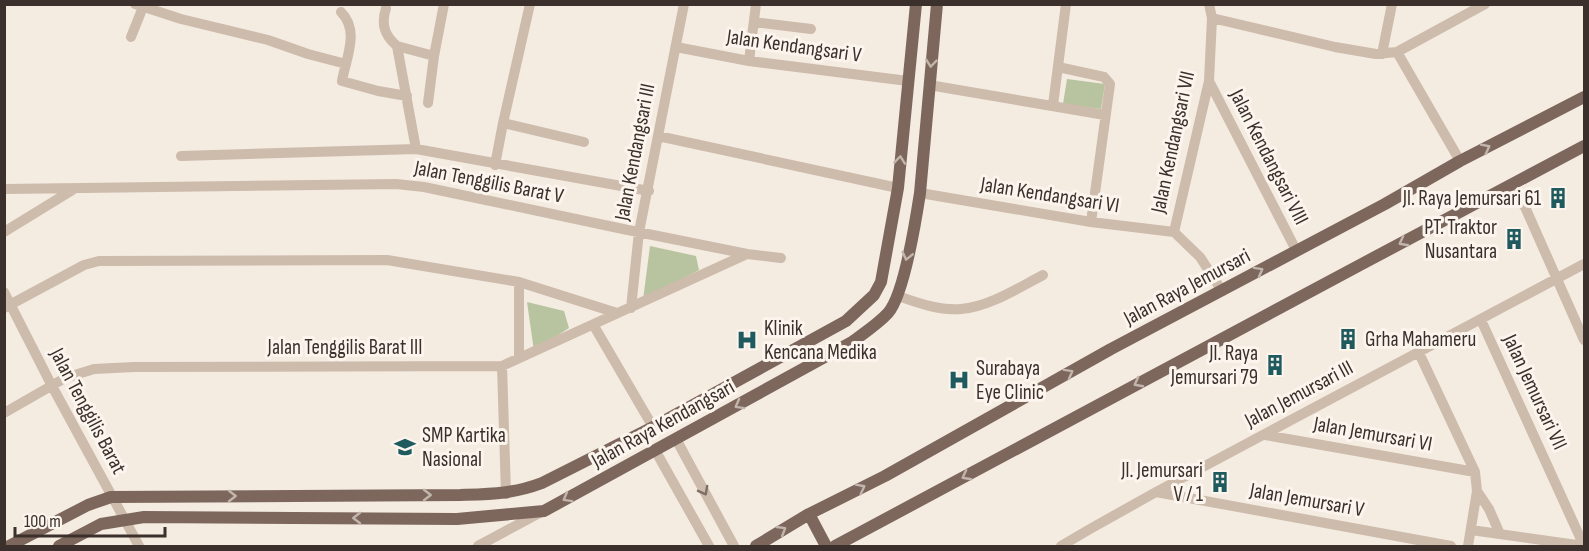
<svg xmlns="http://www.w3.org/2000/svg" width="1589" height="551" viewBox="0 0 1589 551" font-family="'Sofia Sans Condensed',sans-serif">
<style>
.green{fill:#b8c4a0}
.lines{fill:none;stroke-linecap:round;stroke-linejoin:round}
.minor{stroke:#cdbbac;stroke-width:10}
.major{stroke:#7d675c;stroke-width:12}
.oneway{stroke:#c2b5ac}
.oneway2{stroke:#7d6f65}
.labels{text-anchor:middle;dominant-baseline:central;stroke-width:6;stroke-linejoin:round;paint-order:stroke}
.street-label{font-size:21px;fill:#3b302b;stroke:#fbf5ee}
.poi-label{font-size:21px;fill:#3b302b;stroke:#fbf5ee;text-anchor:end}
</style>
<rect width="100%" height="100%" fill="#f4ebe1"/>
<path class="green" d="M1067 79 1105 84 1101 109 1063 104Z
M650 246 696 256 699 270 643 300Z
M527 302 564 311 569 328 534 351Z"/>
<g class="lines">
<path class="minor" d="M135 4 181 19 268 40 308 54 346 64
M1209 4 1212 18 1209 81 1174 232 1200 257 1222 291
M386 8C381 24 384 35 397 46L416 149 649 191
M341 12C360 31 346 58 342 81L378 91 407 96
M1212 18 1335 47 1376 54 1397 52 1485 4
M754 22 811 29
M131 37 143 7
M397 46 434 56
M676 47 749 61 908 81
M1397 52 1460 161
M1382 54 1392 4
M749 61 756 4
M1058 67 1104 77 1110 84 1091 222
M1209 81 1296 250
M929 85 1105 115
M428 103 434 56 444 4
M1053 105 1066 4
M503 123 584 142
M658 136 898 188
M181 156 416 149
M495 165 503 123 530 4
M1509 185 1525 207 1584 340
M4 189 396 184 424 187 623 229 747 254 781 258
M920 193 1091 222 1174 232
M4 232 74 189
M519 282V358
M4 292 52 386 139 546
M898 296C918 303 940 311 961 309 989 307 1018 288 1043 275
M4 308 84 265 99 261 387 260 519 282 617 313
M631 308 639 232 684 4
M1481 320 1584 546
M594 326 653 427
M1419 353 1475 472 1477 491 1468 546
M502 366 506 494
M4 413 65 378 94 369 134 367 502 366 747 254
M1265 435 1475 472
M676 439 734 546
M655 450 709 546
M1477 491 1489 509 1500 534
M1156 492 1451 546
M1471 530 1584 546
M478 546 541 512
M1061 546 1090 529 1156 492 1584 264"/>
<path class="major" d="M809 514 826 546
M9 546 88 505 111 497 460 495C490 494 513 494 542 483L653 427 846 321 874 295 881 282 898 188 916 4
M59 546 101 524 144 517 457 519 544 511 852 342C864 333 878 324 888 313 904 295 916 219 920 193L937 4
M756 546 809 514 885 476 1111 349 1385 204 1460 161 1584 97
M835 546 1360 265 1584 146"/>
</g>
<defs><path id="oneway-chevron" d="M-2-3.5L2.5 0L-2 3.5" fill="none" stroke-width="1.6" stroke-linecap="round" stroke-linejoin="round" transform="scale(1.5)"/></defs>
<g class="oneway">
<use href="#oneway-chevron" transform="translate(931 63) rotate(96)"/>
<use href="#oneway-chevron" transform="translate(1486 148) rotate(-27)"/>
<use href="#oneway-chevron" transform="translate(900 160) rotate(-84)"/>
<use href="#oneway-chevron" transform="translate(1403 242) rotate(152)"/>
<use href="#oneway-chevron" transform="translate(907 256) rotate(103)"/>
<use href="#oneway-chevron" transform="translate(1259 271) rotate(-29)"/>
<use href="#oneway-chevron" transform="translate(1069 373) rotate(-29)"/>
<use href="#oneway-chevron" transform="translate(1138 383) rotate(152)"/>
<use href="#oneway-chevron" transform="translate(739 405) rotate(151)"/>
<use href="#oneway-chevron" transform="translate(966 476) rotate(152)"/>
<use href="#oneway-chevron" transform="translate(861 488) rotate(-27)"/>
<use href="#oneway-chevron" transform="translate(427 495)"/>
<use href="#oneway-chevron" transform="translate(232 496)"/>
<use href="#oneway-chevron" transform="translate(567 498) rotate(151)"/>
<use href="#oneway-chevron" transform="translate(357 518) rotate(-180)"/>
<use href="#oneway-chevron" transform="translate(782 530) rotate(-31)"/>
</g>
<use class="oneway2" href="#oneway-chevron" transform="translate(704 491) rotate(62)"/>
<defs>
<symbol id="building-bare" viewBox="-9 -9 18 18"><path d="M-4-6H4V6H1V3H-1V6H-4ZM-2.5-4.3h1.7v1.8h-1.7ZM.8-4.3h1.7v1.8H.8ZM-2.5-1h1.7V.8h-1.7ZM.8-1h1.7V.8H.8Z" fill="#1f5a5e" stroke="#fbf5ee" stroke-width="2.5" paint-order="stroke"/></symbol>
<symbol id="hospital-bare" viewBox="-9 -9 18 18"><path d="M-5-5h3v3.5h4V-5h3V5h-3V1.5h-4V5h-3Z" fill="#1f5a5e" stroke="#fbf5ee" stroke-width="2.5" paint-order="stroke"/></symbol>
<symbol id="school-bare" viewBox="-9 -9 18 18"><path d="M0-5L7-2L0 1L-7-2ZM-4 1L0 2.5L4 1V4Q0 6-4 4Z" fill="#1f5a5e" stroke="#fbf5ee" stroke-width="2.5" paint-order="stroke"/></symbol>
</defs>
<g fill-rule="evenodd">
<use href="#building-bare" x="1543" y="183" width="30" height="30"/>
<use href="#building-bare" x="1499" y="224" width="30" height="30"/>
<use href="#building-bare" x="1333" y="324" width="30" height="30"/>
<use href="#hospital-bare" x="732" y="325" width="30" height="30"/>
<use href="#building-bare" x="1260" y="350" width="30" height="30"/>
<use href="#hospital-bare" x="944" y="365" width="30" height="30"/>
<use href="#school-bare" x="390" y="432" width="30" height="30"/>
<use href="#building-bare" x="1205" y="467" width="30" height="30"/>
</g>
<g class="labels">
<g class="street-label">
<text transform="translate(794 46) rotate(8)">Jalan Kendangsari V</text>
<text transform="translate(1173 142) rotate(-78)">Jalan Kendangsari VII</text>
<text transform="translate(635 152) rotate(-79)">Jalan Kendangsari III</text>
<text transform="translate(1269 157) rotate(63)">Jalan Kendangsari VIII</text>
<text transform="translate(489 182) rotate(11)">Jalan Tenggilis Barat V</text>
<text transform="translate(1050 195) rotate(9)">Jalan Kendangsari VI</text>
<text transform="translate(1187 287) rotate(-28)">Jalan Raya Jemursari</text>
<text x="345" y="347">Jalan Tenggilis Barat III</text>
<text transform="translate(1535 392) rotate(65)">Jalan Jemursari VII</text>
<text transform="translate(1299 394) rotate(-28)">Jalan Jemursari III</text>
<text transform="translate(88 411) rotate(62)">Jalan Tenggilis Barat</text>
<text transform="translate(663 424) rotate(-29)">Jalan Raya Kendangsari</text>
<text transform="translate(1373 434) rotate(10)">Jalan Jemursari VI</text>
<text transform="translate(1307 500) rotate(10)">Jalan Jemursari V</text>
</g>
<g class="poi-label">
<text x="1541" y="198">Jl. Raya Jemursari 61</text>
<text x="1497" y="227">PT. Traktor<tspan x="1497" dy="24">Nusantara</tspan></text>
<text x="764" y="328" text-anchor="start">Klinik<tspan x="764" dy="24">Kencana Medika</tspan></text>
<text x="1365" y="339" text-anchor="start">Grha Mahameru</text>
<text x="1258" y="353">Jl. Raya<tspan x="1258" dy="24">Jemursari 79</tspan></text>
<text x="976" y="368" text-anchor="start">Surabaya<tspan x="976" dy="24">Eye Clinic</tspan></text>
<text x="422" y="435" text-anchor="start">SMP Kartika<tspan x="422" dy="24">Nasional</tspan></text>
<text x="1203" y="470">Jl. Jemursari<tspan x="1203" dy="24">V / 1</tspan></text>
</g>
</g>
<rect width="1589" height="551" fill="none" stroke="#3b302b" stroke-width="12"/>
<path d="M15 527v9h150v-9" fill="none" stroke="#3b302b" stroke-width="3"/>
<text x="24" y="527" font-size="18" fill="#3b302b" stroke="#fbf5ee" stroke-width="4.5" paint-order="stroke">100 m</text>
</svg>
